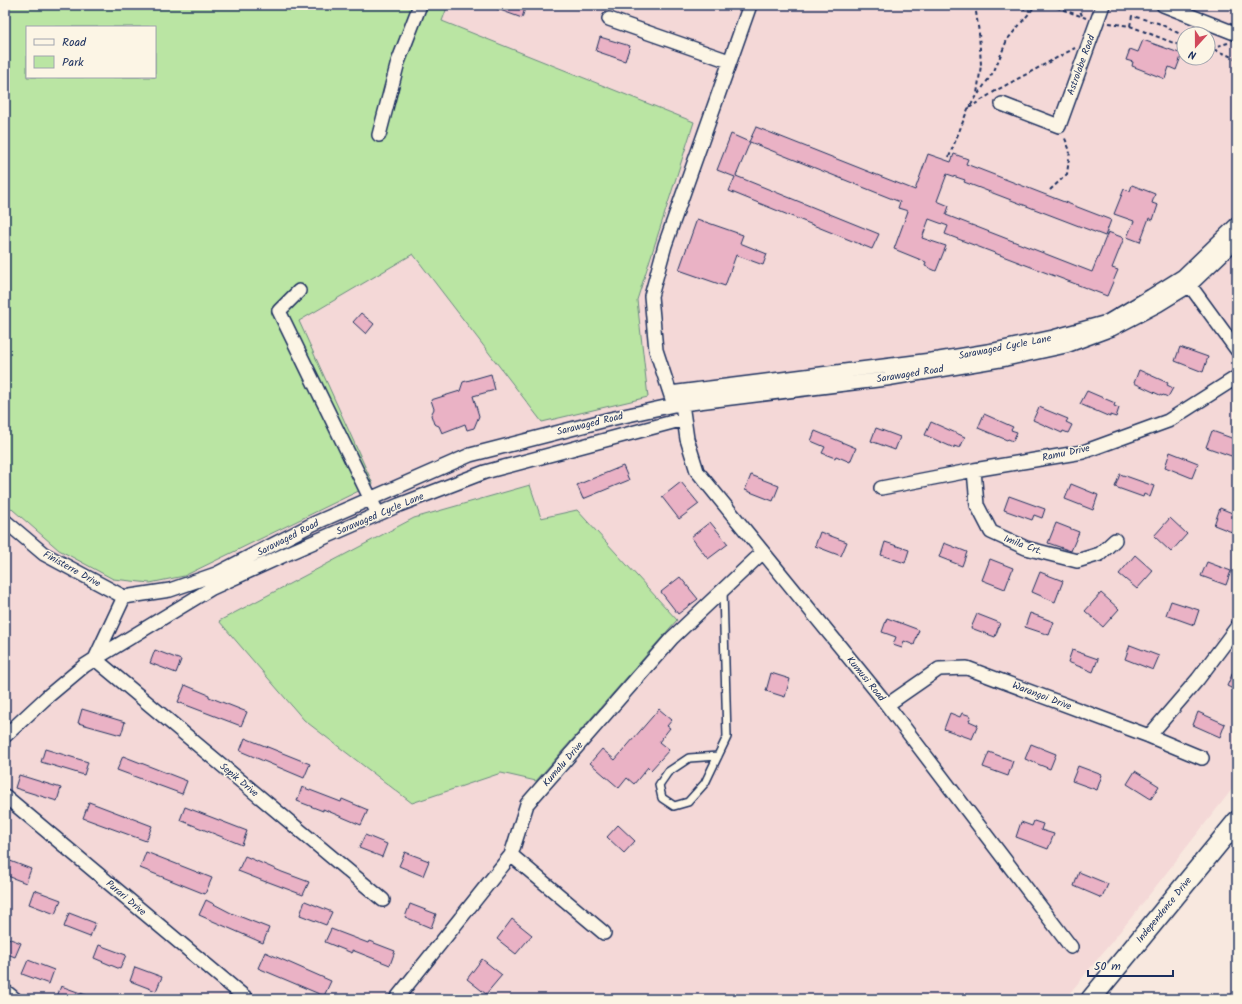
<svg xmlns="http://www.w3.org/2000/svg" width="1242" height="1004" viewBox="0 0 1242 1004" font-family="Kalam,sans-serif">
<style>
.built{fill:#f4d8d7;fill-rule:evenodd}
.green{fill:#bae5a3;stroke:#6a8a80;fill-rule:evenodd}
.building{fill:#eab2c5;stroke:#1b2f5e}
.lines{fill:none;stroke-linecap:round;stroke-linejoin:round}
.lane-casing{stroke:#1b2f5e;stroke-width:10}
.street-casing{stroke:#1b2f5e;stroke-width:16}
.secondary-casing{stroke:#1b2f5e;stroke-width:22}
.path{stroke:#1b2f5e;stroke-width:2;stroke-dasharray:4 3;stroke-linecap:butt}
.lane{stroke:#fcf5e5;stroke-width:7}
.street{stroke:#fcf5e5;stroke-width:13}
.secondary{stroke:#fcf5e5;stroke-width:19}
.labels{text-anchor:middle;dominant-baseline:central;stroke-width:3;stroke-linejoin:round;paint-order:stroke}
.street-label{font-size:10px;fill:#1b2f5e;stroke:#fcf5e5}
</style>
<rect width="100%" height="100%" fill="#f8e8df"/>
<filter id="ink" filterUnits="userSpaceOnUse"><feTurbulence type="fractalNoise" baseFrequency=".025" numOctaves="2"/><feDisplacementMap in="SourceGraphic" scale="8" xChannelSelector="R" yChannelSelector="G"/><feConvolveMatrix kernelMatrix="1 2 1 2 8 2 1 2 1" color-interpolation-filters="sRGB"/></filter>
<g filter="url(#ink)">
<path class="built" d="M5 5H1237V783L1131 918 1065 999H5ZM27 27H155V77H27ZM1184 34H1208V58H1184Z"/>
<path class="green" d="M8 5H448L442 21 694 122 637 300 648 397 542 422 413 254 299 321 373 484 184 576 150 583 113 579 59 550 5 503V7ZM27 27H155V77H27Z
M530 485 541 518 577 510 677 620 536 781 501 773 412 803 304 720 219 621 414 518Z"/>
<path class="building" d="M490 5H526L522 18 489 6Z
M600 37 630 46 625 61 596 51Z
M1143 40 1182 54 1176 70 1169 67 1165 79 1132 66 1133 62 1126 60 1130 49 1138 52Z
M756 127 915 190 928 154 951 162 954 154 968 159 966 164 1111 220 1105 236 964 182 965 180 947 174 937 201 949 206 946 215 1092 272 1108 232 1124 238 1112 268 1118 270 1107 296 945 234 948 226 929 219 922 238 946 246 936 271 925 266 926 262 894 249 908 211 898 208 900 202 750 142 736 176 879 234 872 249 729 191 735 177 717 170 731 134 749 142Z
M1132 185 1155 194 1152 203 1158 205 1153 220 1149 218 1140 242 1127 237 1134 221 1114 214 1124 189 1130 191Z
M697 219 743 235 740 243 767 254 763 265 736 255 725 286 679 270Z
M361 313 374 324 366 334 353 322Z
M1180 347 1208 357 1203 372 1175 361Z
M1139 370 1168 383 1167 385 1173 388 1168 397 1163 395 1162 396 1134 383Z
M491 374 495 390 473 396 479 416 474 428 467 430 465 424 442 433 439 426 434 424 431 415 434 409 431 400 460 391 463 382Z
M1087 391 1115 403 1114 406 1119 408 1116 417 1110 415V417L1080 404Z
M1039 407 1068 419 1066 422 1072 425 1068 433 1063 431 1062 433 1033 420Z
M984 414 1013 427 1011 430 1017 432 1013 441 1008 439 1007 440 978 428Z
M931 422 965 437 960 448 954 446V448L925 435Z
M876 428 900 437 895 450 871 441Z
M815 431 856 448 850 462 836 456 835 458 822 453 825 447 811 441Z
M1212 431 1237 440V458L1206 447Z
M1170 452 1198 463 1192 478 1165 467Z
M623 466 629 480 583 499 577 485Z
M1120 474 1154 486 1150 497 1144 494 1143 497 1115 487Z
M751 475 779 486 773 501 745 490Z
M681 482 699 504 679 519 662 497Z
M1071 484 1098 495 1093 510 1065 499Z
M1009 496 1045 509 1042 518 1034 515 1032 520 1004 510Z
M1220 508 1237 515V534L1214 525Z
M1170 518 1187 534 1171 552 1154 536Z
M710 522 728 544 708 559 691 537Z
M1056 523 1079 532 1071 551 1048 543Z
M820 532 847 542 841 556 815 546Z
M885 542 909 550 905 563 881 555Z
M944 543 967 552 962 566 939 557Z
M1135 555 1153 571 1137 589 1119 574Z
M990 559 1013 568 1005 589 982 580Z
M1207 562 1231 571 1226 585 1201 576Z
M1040 572 1063 581 1055 602 1032 592Z
M680 577 698 599 678 614 661 592Z
M1101 593 1119 609 1103 627 1085 611Z
M1171 601 1199 610 1194 625 1166 615Z
M1030 613 1054 622 1049 635 1025 627Z
M977 614 1000 623 995 637 971 628Z
M887 618 919 630 914 645 904 641 902 648 893 645 896 637 882 632Z
M1130 645 1159 656 1153 670 1125 659Z
M155 650 181 660 176 673 150 663Z
M1072 650 1098 659 1093 672 1068 662Z
M1237 663V691L1227 686Z
M771 673 790 679 785 697 766 691Z
M185 685 209 695V697L247 712 241 726 178 702Z
M82 709 125 722 121 735 78 723Z
M659 709 672 720 667 726 670 728 659 742 669 750 651 770 648 767 634 784 627 778 619 788 590 763 602 749 615 760Z
M1198 712 1225 724 1220 737 1193 725Z
M950 713 960 717 962 713 971 716 969 721 978 725 972 739 944 729Z
M245 738 310 764 304 778 240 751Z
M1031 744 1056 754 1050 769 1025 759Z
M45 749 88 762 84 775 41 762Z
M989 752 1013 761 1008 776 983 767Z
M123 756 187 781 182 794 117 770Z
M1078 766 1102 775 1097 790 1072 781Z
M1135 771 1159 786 1151 799 1127 784Z
M19 775 61 788 57 801 15 788Z
M302 787 341 802 342 799 368 810 361 825 323 809V811L297 801Z
M89 802 152 826 146 841 83 818Z
M185 807 247 831 242 845 180 820Z
M1034 821 1043 824 1041 830 1054 834 1048 849 1016 837 1021 822 1032 826Z
M618 825 635 841 624 853 607 837Z
M365 835 387 844 382 857 359 848Z
M146 852 212 878 205 894 140 868Z
M405 852 429 861 423 876 399 866Z
M245 856 282 872 309 882 303 895 266 881V882L238 871Z
M5 859 31 869 26 883 5 875Z
M1079 872 1108 884 1102 898 1074 886Z
M34 890 61 900 55 914 29 904Z
M206 900 231 913 269 928 263 943 199 915Z
M305 901 332 912 326 925 300 915Z
M410 904 436 914 431 928 405 917Z
M69 913 95 923 90 937 64 927Z
M512 919 532 935 516 954 497 939Z
M331 929 368 943 369 941 395 951 390 965 352 950V953L325 942Z
M5 937 21 943 15 957 5 953Z
M99 945 126 955 120 969 94 958Z
M265 952 331 981 324 996 258 968Z
M482 959 502 975 486 994 467 979Z
M28 960 54 970 49 984 22 974Z
M135 967 162 977 156 991 130 981Z
M61 986 94 998V999H56Z"/>
<g class="lines">
<defs>
<path id="lane" d="M718 756 689 758 668 772 659 785 662 798 674 806 688 802 705 783 727 737 723 591"/>
<path id="street" d="M1163 5 1237 34
M609 19 729 61
M1002 104 1059 126 1103 5
M379 135 398 62 420 5
M1237 224 1183 276 1237 350
M299 291 279 311 375 508
M670 393 939 359 994 350 1053 337 1107 322 1151 296 1183 276
M673 402 656 350 651 296 665 245 750 5
M682 404 687 439 697 471 881 697 1071 947
M974 470 977 505 991 532 1026 548 1077 561 1100 554 1115 540
M881 488 974 470 1083 452 1168 421 1237 377
M5 521 44 554 124 597
M95 659 212 588 291 552 399 505 485 472 684 419
M95 659 383 900
M887 705 939 669 967 668 1149 736 1202 758
M5 736 47 697 84 666 95 659 124 597 170 590 216 574 313 524 470 455 610 419 674 405 886 379 1006 359 1066 346 1112 329 1158 305 1189 286 1237 240
M1149 736 1198 679 1237 627
M5 796 247 999
M511 855 604 933
M5 991 15 999
M396 999 511 855 527 804 672 638 763 552"/>
<path id="secondary" d="M1091 999 1237 821"/>
</defs>
<use href="#lane" class="lane-casing"/>
<use href="#street" class="street-casing"/>
<use href="#secondary" class="secondary-casing"/>
<path class="path" d="M975 5 979 33 981 65 977 94
M1015 5 1030 11
M1050 5 1086 18
M1078 5 1083 18
M1109 23 1130 26 1184 47
M1130 26 1132 16 1158 23 1184 36
M1208 47 1237 59
M1211 48 1228 43
M969 108 997 90 1075 48
M949 157 968 109 994 71 1007 40 1036 5
M1050 190 1067 174 1070 151 1064 136"/>
<use href="#lane" class="lane"/>
<use href="#street" class="street"/>
<use href="#secondary" class="secondary"/>
</g>
</g>
<g class="labels">
<g class="street-label">
<text transform="translate(1081 65) rotate(-70)">Astrolabe Road</text>
<text transform="translate(1005 347) rotate(-11)">Sarawaged Cycle Lane</text>
<text transform="translate(910 374) rotate(-9)">Sarawaged Road</text>
<text transform="translate(590 424) rotate(-14)">Sarawaged Road</text>
<text transform="translate(1066 453) rotate(-12)">Ramu Drive</text>
<text transform="translate(380 514) rotate(-23)">Sarawaged Cycle Lane</text>
<text transform="translate(288 538) rotate(-27)">Sarawaged Road</text>
<text transform="translate(1023 545) rotate(20)">Imila Crt.</text>
<text transform="translate(72 569) rotate(29)">Finisterre Drive</text>
<text transform="translate(866 679) rotate(51)">Kumusi Road</text>
<text transform="translate(1042 696) rotate(21)">Warangoi Drive</text>
<text transform="translate(563 764) rotate(-49)">Kumalu Drive</text>
<text transform="translate(239 780) rotate(40)">Sepik Drive</text>
<text transform="translate(126 898) rotate(40)">Purari Drive</text>
<text transform="translate(1164 910) rotate(-51)">Independence Drive</text>
</g>
</g>
<rect width="1242" height="1004" fill="none" stroke="#fcf5e5" stroke-width="20"/>
<rect x="10" y="10" width="1222" height="984" fill="none" stroke="#1b2f5e" stroke-width="1.5" filter="url(#ink)"/>
<rect x="26" y="26" width="130" height="52" fill="#fcf5e5" stroke="#a2a6af"/>
<rect x="34" y="39" width="20" height="6" fill="#fcf5e5" stroke="#a2a6af"/>
<text x="62" y="46" font-size="12" fill="#1b2f5e">Road</text>
<rect x="34" y="56" width="20" height="12" fill="#bae5a3" stroke="#a2a6af"/>
<text x="62" y="66" font-size="12" fill="#1b2f5e">Park</text>
<g transform="translate(1196 46) rotate(201)"><circle r="19" fill="#fcf5e5" stroke="#a2a6af"/>
<path d="M0-3L7 15L0 10L-7 15Z" fill="#d1495b"/>
<text y="-6" font-size="11" font-weight="bold" text-anchor="middle" fill="#1b2f5e">N</text>
</g>
<path d="M1088 970v6h85v-6" fill="none" stroke="#1b2f5e" stroke-width="2"/>
<text x="1094" y="970" font-size="12" fill="#1b2f5e" stroke="#fcf5e5" stroke-width="3" paint-order="stroke">50 m</text>
</svg>
